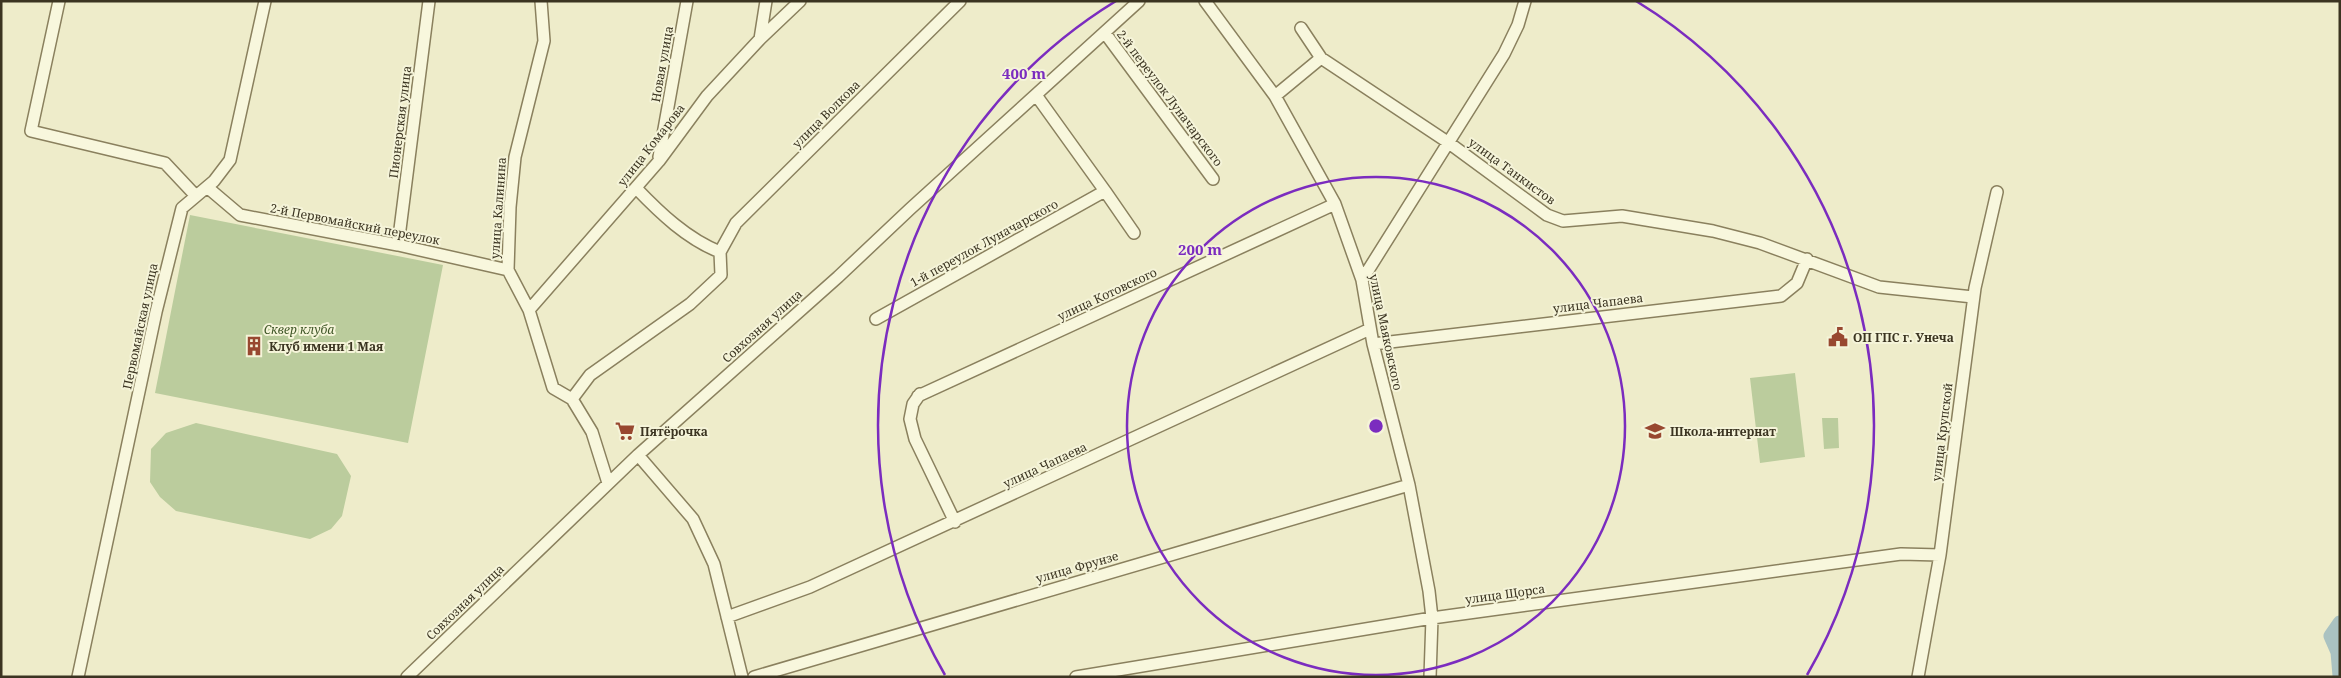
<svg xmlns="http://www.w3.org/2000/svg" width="2341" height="678" viewBox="0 0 2341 678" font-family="'Noto Serif',serif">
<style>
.park{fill:#bbcc9d}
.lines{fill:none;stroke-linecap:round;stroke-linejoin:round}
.river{stroke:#aac2c1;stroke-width:15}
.minor-casing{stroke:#8a805e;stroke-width:14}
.minor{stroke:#f8f7dd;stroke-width:11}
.ring{fill:none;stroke:#7b2cbf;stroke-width:2.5}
.labels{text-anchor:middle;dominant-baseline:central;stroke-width:4;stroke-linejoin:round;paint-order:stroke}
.street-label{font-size:12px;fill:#3b3421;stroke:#f5f4d9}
.park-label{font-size:12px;font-style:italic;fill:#405728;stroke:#f5f4d9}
.poi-label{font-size:12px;font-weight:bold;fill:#3b3421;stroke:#f5f4d9;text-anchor:start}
.centre{fill:#7b2cbf;stroke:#f5f4d9;stroke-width:2.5}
.ring-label{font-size:15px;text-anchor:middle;font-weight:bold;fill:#7b2cbf;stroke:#f5f4d9;stroke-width:4;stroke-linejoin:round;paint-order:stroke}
</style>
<rect width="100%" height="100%" fill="#eeecca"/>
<path class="park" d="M190 215 443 265 408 443 155 393Z
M1795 373 1805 457 1760 463 1750 378Z
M1822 418H1838L1839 448 1824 449Z
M196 423 337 454 351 476 342 516 331 529 310 539 176 511 160 497 150 482 151 449 166 433Z"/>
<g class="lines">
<path class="river" d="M2340 623 2331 636 2338 652 2340 676"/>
<defs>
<path id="minor" d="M59 1 31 131 165 163 195 195
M541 1 544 41 515 157 510 207 508 270 529 310 553 388 572 399 592 432 608 483
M1205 1 1275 96 1335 204 1362 280 1373 344 1409 485 1429 591 1432 618 1430 677
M1301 28 1321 58
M1105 33 1213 179
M760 39 766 1
M1275 96 1321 58 1449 143 1547 215 1563 221 1622 216 1713 231 1760 243 1879 287 1973 297
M659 157 687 1
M207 187 240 215 398 245 508 270
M636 188C660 213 687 239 720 252
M1105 191 1134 233
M398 245 429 1
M720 252 736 223 960 1
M1362 280 1504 54 1518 25 1525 1
M529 310 659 161 707 96 760 39 800 1
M876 319 1105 191 1036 95
M1373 344 1781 296 1797 283 1807 259
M920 394 913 404 910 419 915 439 955 522
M918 396 1335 204
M572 399 590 375 690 304 721 275 720 252
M638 455 693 519 714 564 742 677
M727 617 810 587 1370 329
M78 677 156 312 182 208 214 181 230 160 265 1
M407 677 638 455 838 277 910 209 1139 1
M754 677 1409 485
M1076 677 1432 618 1901 554 1940 555
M1918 677 1940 555 1975 288 1997 192"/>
</defs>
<use href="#minor" class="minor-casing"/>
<use href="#minor" class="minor"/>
</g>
<g class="ring">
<circle cx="1376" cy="426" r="249"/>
<path d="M945 675A498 498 0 0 1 1116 1M1636 1A498 498 0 0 1 1807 675"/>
</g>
<defs>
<symbol id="civic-bare" viewBox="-9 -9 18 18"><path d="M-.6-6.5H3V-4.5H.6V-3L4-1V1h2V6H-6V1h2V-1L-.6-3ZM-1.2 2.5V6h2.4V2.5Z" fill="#984830" stroke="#f5f4d9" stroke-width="2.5" paint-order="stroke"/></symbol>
<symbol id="building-bare" viewBox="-9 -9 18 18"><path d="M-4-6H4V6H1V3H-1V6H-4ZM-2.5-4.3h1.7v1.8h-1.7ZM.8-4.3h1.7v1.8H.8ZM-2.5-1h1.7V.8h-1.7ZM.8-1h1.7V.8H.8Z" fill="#984830" stroke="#f5f4d9" stroke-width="2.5" paint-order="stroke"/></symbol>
<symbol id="supermarket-bare" viewBox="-9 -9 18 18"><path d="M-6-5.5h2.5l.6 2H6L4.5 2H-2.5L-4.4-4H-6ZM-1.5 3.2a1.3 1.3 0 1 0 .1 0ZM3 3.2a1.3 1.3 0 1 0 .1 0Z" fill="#984830" stroke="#f5f4d9" stroke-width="2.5" paint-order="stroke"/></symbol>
<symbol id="school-bare" viewBox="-9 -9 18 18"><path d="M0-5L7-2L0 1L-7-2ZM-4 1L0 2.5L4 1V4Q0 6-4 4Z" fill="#984830" stroke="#f5f4d9" stroke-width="2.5" paint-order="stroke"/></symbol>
</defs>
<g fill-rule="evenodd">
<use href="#civic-bare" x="1824" y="323" width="28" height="28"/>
<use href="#building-bare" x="240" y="332" width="28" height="28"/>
<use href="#supermarket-bare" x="611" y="417" width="28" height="28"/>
<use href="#school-bare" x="1641" y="417" width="28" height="28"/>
</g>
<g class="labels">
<g class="street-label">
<text transform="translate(662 64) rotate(-80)">Новая улица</text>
<text transform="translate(1170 98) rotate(53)">2-й переулок Луначарского</text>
<text transform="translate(826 114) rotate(-45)">улица Волкова</text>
<text transform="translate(400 122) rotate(-83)">Пионерская улица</text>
<text transform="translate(651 145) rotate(-52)">улица Комарова</text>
<text transform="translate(1512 171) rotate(36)">улица Танкистов</text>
<text transform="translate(498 208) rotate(-86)">улица Калинина</text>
<text transform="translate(355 224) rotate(11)">2-й Первомайский переулок</text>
<text transform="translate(984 243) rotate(-29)">1-й переулок Луначарского</text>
<text transform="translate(1107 294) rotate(-25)">улица Котовского</text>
<text transform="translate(1598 303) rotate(-7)">улица Чапаева</text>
<text transform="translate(140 326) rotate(-78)">Первомайская улица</text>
<text transform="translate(762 326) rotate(-42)">Совхозная улица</text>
<text transform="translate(1386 332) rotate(78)">улица Маяковского</text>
<text transform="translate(1942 432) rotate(-83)">улица Крупской</text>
<text transform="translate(1045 465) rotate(-25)">улица Чапаева</text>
<text transform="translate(1077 567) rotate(-16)">улица Фрунзе</text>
<text transform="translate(1505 594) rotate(-8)">улица Щорса</text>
<text transform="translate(465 602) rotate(-44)">Совхозная улица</text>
</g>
<g class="park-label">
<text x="299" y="329">Сквер клуба</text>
</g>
<g class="poi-label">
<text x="1853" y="337">ОП ГПС г. Унеча</text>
<text x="269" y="346">Клуб имени 1 Мая</text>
<text x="640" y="431">Пятёрочка</text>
<text x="1670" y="431">Школа-интернат</text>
</g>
</g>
<circle cx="1376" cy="426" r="8" class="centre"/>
<g class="ring-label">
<text x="1024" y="79">400 m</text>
<text x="1200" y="255">200 m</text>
</g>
<rect width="2341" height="678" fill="none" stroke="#3b3421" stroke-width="5"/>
</svg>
